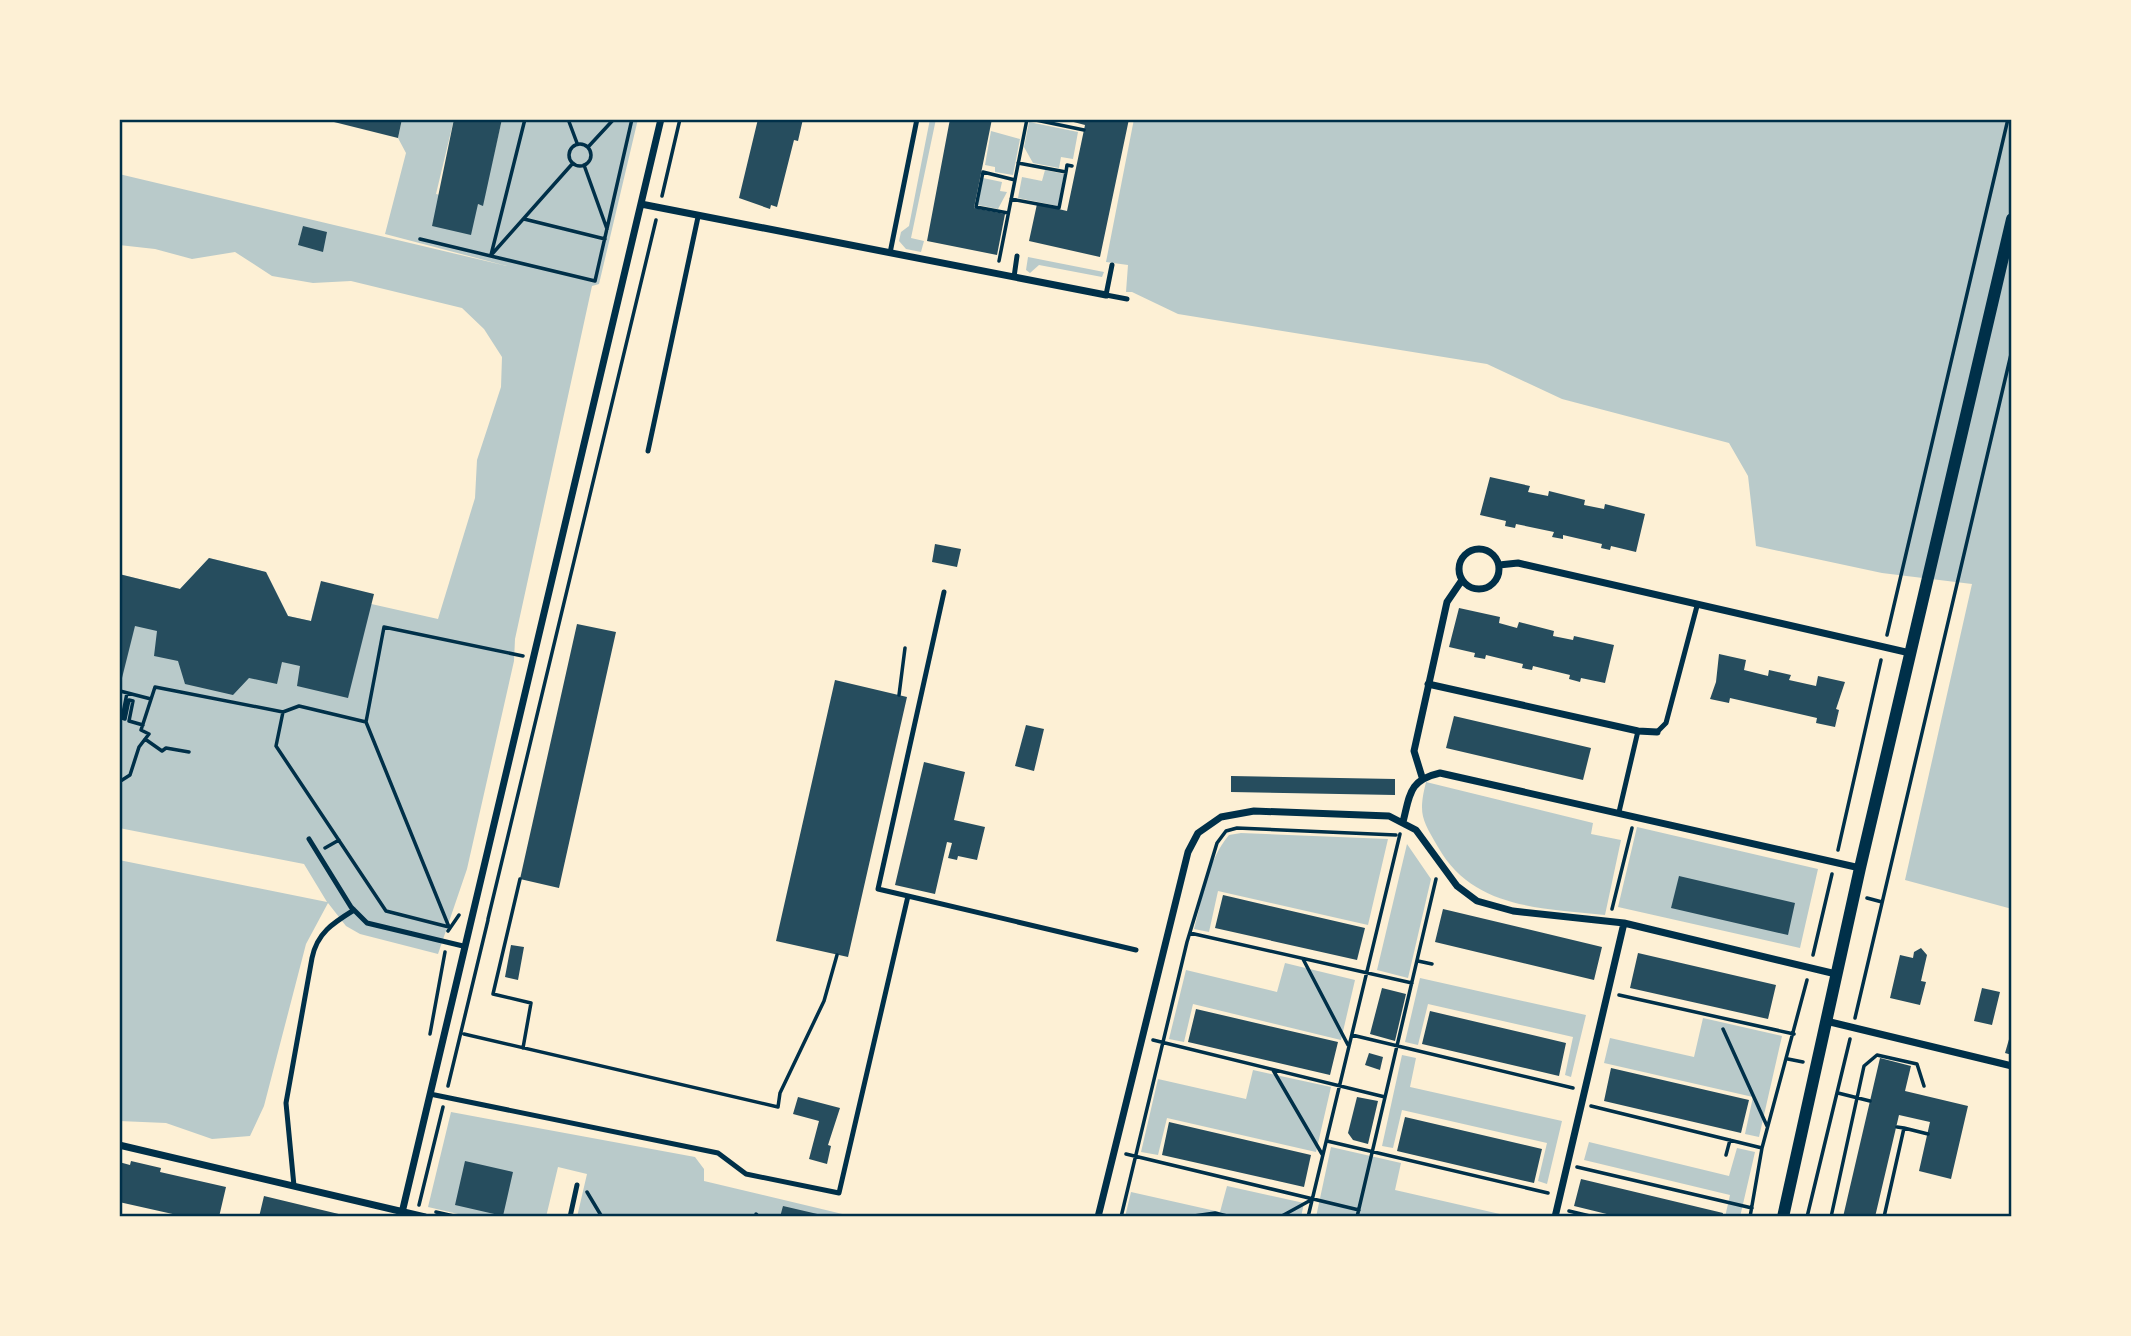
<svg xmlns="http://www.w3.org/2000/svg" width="2131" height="1336" viewBox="0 0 2131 1336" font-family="'Exo 2',sans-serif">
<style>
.green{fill:#b9caca}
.building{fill:#264d5e}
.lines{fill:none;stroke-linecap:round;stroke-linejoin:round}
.path{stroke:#003049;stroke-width:3.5}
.service{stroke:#003049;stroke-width:5}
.minor{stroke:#003049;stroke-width:7}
.tertiary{stroke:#003049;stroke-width:12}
.neatline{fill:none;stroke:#003049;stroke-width:2.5}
</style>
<rect width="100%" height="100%" fill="#fdf0d5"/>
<path class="green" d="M402 119H454L436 194 482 205 502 119H638L599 284 592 286 515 639 514 661 467 869 438 954 360 934 346 926 328 903 306 944 264 1106 250 1136 212 1139 166 1123 119 1121V860L327 902 304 864 119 828V574L180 589 209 558 266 572 288 616 311 621 318 592 438 619 475 498 477 460 501 387 502 357 484 329 462 308 351 281 313 283 272 276 235 252 192 259 155 249 119 245V174L507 266 385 234 406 153 398 138Z
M930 119H936L911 238 924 241 921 252 906 249 899 241 901 232 909 226Z
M1134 119H2012V909L1905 880 1972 584 1882 573 1756 546 1748 476 1729 443 1562 399 1487 364 1178 314 1132 292H1126L1128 265 1106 262Z
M1029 122 1078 132 1073 159 1061 157 1059 168 1033 163 1024 147Z
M991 131 1020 139 1013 175 995 172V167L985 165Z
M1045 170 1064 174 1058 206 1018 198 1022 177 1042 181Z
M983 178 1002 182 1000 191 1007 192 998 209 978 205Z
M1028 257 1104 272 1102 277 1039 265 1030 273 1026 270Z
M1426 782 1593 823 1591 834 1621 840 1605 915C1541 908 1473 909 1438 847 1422 819 1418 815 1426 782Z
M1637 827 1818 869 1800 948 1618 907Z
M1241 833 1388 839 1368 925 1218 891 1209 932 1194 929C1203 897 1207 861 1229 835Z
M1407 844 1431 879 1408 978 1377 970Z
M1285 963 1355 980 1341 1040 1193 1004 1184 1042 1169 1039 1186 970 1277 992Z
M1420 978 1586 1015 1571 1077 1565 1075 1573 1037 1428 1004 1418 1045 1405 1042Z
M1703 1018 1782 1036 1759 1137 1745 1134 1753 1097 1604 1063 1610 1038 1694 1057Z
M1402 1055 1416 1058 1410 1087 1562 1121 1547 1184 1538 1181 1547 1143 1402 1110 1393 1148 1382 1146Z
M1253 1070 1331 1087 1316 1152 1167 1118 1158 1155 1141 1152 1158 1079 1246 1099Z
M451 1112 695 1157 704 1169V1181L855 1217H577L587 1174 558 1167 546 1217H471L428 1207Z
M1589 1142 1729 1176 1737 1148 1755 1152 1740 1217H1725L1730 1195 1584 1160Z
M1331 1147 1401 1163 1395 1190 1513 1217H1316Z
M1227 1186 1304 1203 1301 1217H1125L1131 1192 1220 1212Z"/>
<path class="building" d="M322 119H402L398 138Z
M454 119H502L483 206 478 204 471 235 432 226Z
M758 119H803L798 141 794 140 777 207 771 205 770 209 739 198Z
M950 119H992L974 208 1005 214 997 255 927 241Z
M1062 119H1129L1100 257 1029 241 1037 204 1067 211 1085 125Z
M303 226 327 232 323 252 298 245Z
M1490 477 1530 486 1528 492 1548 496 1549 491 1585 500 1584 505 1604 509 1605 504 1645 514 1636 552 1611 546 1610 550 1601 548 1602 544 1563 535V539L1552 537 1554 532 1516 524 1515 528 1505 526 1506 521 1480 515Z
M935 544 961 549 957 567 932 562Z
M209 558 266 572 288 616 311 621 321 581 374 594 348 698 297 686 300 666 282 662 277 684 249 678 233 695 185 684 178 661 154 656 157 631 135 626 119 690V574L180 589Z
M1459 608 1500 617 1499 623 1517 628 1519 622 1554 631 1553 636 1573 640 1574 636 1614 645 1605 683 1581 678 1580 682 1569 679 1570 675 1533 666 1532 670 1522 668 1523 664 1486 655 1485 659 1474 657 1475 653 1449 647Z
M577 624 616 632 559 888 520 879Z
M1719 654 1746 660 1744 670 1768 676 1769 670 1791 675 1789 680 1816 686 1818 676 1845 682 1836 709 1839 710 1835 727 1816 723 1817 718 1730 698 1729 703 1710 699 1716 682Z
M835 680 907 697 848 957 776 941Z
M1454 716 1591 748 1583 780 1446 748Z
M1026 725 1044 729 1034 771 1015 766Z
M924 762 965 772 954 820 985 827 977 860 958 856 957 860 948 858 952 843 947 842 935 894 895 885Z
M1231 776 1395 779V795L1231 792Z
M1679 876 1795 903 1788 935 1671 908Z
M1223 895 1365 928 1357 960 1215 928Z
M1443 909 1602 947 1594 980 1435 942Z
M511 945 524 947 518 980 505 977Z
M1921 948 1927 955 1921 981 1926 982 1920 1005 1890 998 1900 955 1913 958 1914 952Z
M1638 953 1776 985 1768 1019 1630 988Z
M1382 988 1406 994 1395 1041 1370 1034Z
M1982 988 2000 992 1992 1025 1974 1021Z
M1196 1009 1338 1042 1330 1075 1188 1042Z
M1430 1011 1566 1043 1559 1076 1422 1044Z
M2012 1029V1055L2005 1053Z
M1369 1053 1383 1057 1380 1070 1365 1065Z
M1880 1058 1911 1066 1905 1091 1968 1106 1951 1179 1919 1171 1930 1122 1899 1115 1875 1217H1843Z
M1611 1068 1749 1100 1741 1133 1604 1101Z
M798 1097 840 1108 828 1145 831 1146 827 1164 809 1159 819 1121 793 1114Z
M1357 1097 1378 1101 1368 1144 1353 1140 1348 1133Z
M1405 1117 1542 1149 1534 1183 1397 1151Z
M1169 1122 1311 1155 1304 1187 1162 1155Z
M131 1161 161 1168 160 1172 226 1187 219 1217H186L119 1202V1162L130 1165Z
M465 1161 513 1172 503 1216 455 1205Z
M1581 1179 1723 1213 1722 1217H1619L1574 1206Z
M264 1196 347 1216V1217H259Z
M783 1206 826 1216V1217H780Z"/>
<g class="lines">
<path class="path" d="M568 119 577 143
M1031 119 1084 130
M569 155a11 11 0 1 1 22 0a11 11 0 1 1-22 0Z
M589 146 614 119
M1018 163 1066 172 1067 165 1072 166
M584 165 607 229
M983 172 976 207 1008 213
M983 172 1015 180
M662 196 680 119
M1011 199 1059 208 1066 172
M524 219 605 239
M420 239 595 281 632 119
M493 253 573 163
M491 255 525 119
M999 261 1027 119
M1887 635 2008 119
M120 691 151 699
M127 693 122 718 125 719 129 700 133 701 129 721 143 725
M899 695 905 648
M283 712 276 746 386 911 449 927
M145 739 162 751 166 748 189 752
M119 782 130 775 139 747 149 734 141 730 155 687 283 712 299 706 366 722
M325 848 339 840
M1838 850 1881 660
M520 879 493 994 531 1003 523 1048
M1867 898 1882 902
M1612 909 1632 828
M488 919 656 220
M449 927 366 722 384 627 523 656
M448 931 459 915
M1190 933 1412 983
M1813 955 1832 874
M1303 959 1348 1045
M1418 961 1432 964
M1619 995 1794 1034
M1855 1018 2012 350
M1723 1029 1767 1126
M430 1034 445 952
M464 1034 778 1107 780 1093 824 1001 837 955
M1352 1035 1573 1088
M1153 1040 1385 1097
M1788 1059 1803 1062
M1273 1070 1322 1154
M448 1086 488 920
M1838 1093 1870 1101
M1591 1106 1762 1148
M1904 1128 1928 1134
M1327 1141 1548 1193
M1126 1154 1359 1210
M1726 1155 1730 1140
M1577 1167 1752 1208
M587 1192 602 1217
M419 1205 443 1107
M1569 1211 1594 1217
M436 1212 458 1217
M756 1217V1214L759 1217
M1121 1217 1187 942 1217 843 1226 831 1237 828 1396 835
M1187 1217 1215 1213 1231 1217
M1280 1217 1311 1200
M1308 1217 1400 834
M1357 1217 1436 879
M1750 1217 1762 1148 1807 980
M1807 1217 1850 1039
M1831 1217 1864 1066 1877 1055 1917 1064 1924 1086
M1884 1217 1904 1128 1897 1127"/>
<path class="service" d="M890 253 917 119
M1112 265 1106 295 1127 299
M1014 277 1017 256
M648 451 698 217
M1657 732 1666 723 1697 606
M1619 812 1638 731
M309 839 351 907 367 923 463 946
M908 896 878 889 944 592
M430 1094 718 1153 746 1174 839 1193 908 896 1136 950
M294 1186 286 1103 312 958C317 933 333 923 354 910
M570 1217 577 1185"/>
<path class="minor" d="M641 204 1106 295
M1459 569a20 20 0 1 1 40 0a20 20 0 1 1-40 0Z
M1499 565 1518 563 1910 653
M1428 684 1638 731 1657 732
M1422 777 1414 751 1447 602 1462 580
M1403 822C1410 794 1409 780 1440 773L1860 868
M1826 1021 2012 1066
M119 1145 425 1217
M401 1217 661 119
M1098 1217 1188 852 1198 833 1221 817 1254 811 1389 816 1416 830 1457 886 1477 901 1513 911 1624 923 1836 974
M1555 1217 1624 923"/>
<path class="tertiary" d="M1783 1217 1860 868 2012 219"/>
</g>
<rect width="2131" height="1336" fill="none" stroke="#fdf0d5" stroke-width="242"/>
<rect x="121" y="121" width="1889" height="1094" class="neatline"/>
</svg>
